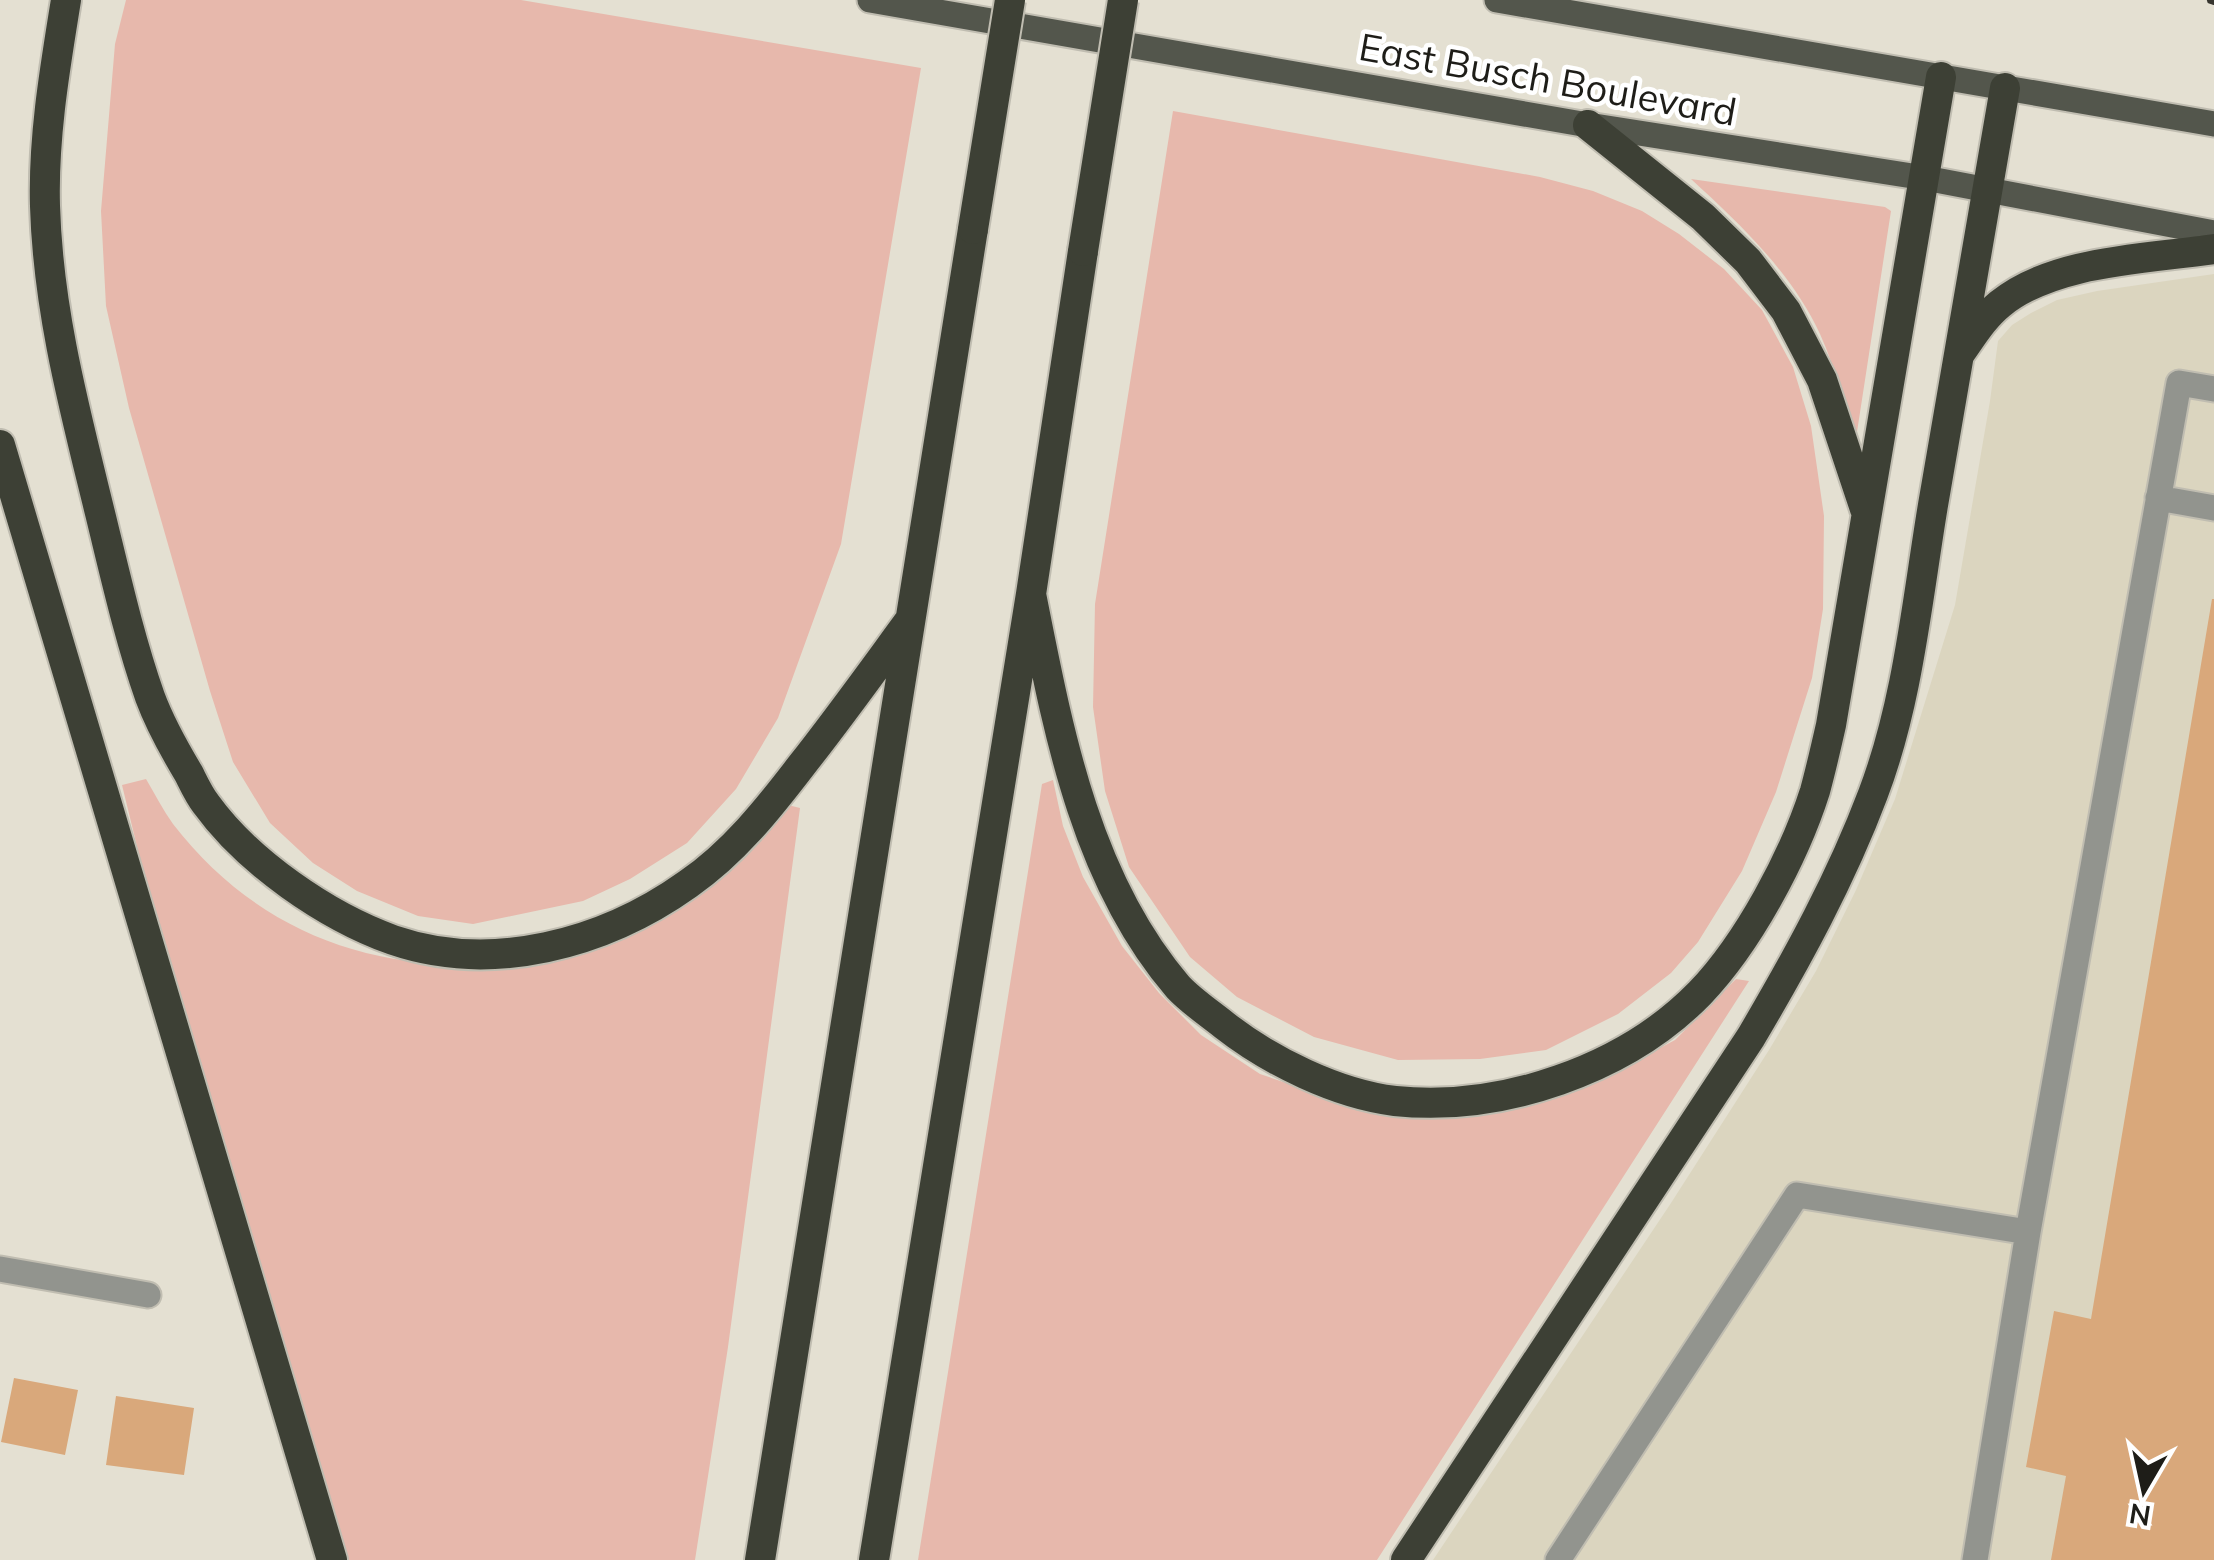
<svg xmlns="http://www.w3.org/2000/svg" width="2214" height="1560" viewBox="0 0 2214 1560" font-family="Mulish,sans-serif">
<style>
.built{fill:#dbd5bf}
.green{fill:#e7b8ac}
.building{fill:#d9a87b}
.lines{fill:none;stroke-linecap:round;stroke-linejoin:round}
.service-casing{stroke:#c0bdb1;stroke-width:29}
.minor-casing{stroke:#c0bdb1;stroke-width:29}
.primary-casing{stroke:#c0bdb1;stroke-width:29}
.motorway-casing{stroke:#c0bdb1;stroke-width:34}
.service{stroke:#92948e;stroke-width:25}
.minor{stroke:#92948e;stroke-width:25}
.primary{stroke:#53564c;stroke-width:25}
.motorway{stroke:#3d4035;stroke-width:30}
.rail{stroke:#37352f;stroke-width:8}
.motorway-bridge-casing{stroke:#c0bdb1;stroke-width:34;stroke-linecap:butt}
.motorway-bridge{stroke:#3d4035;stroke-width:30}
.labels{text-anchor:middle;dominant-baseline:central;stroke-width:9;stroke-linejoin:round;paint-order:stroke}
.street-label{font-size:38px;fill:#1e1d18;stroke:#fff}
</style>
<rect width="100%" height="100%" fill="#e4e0d2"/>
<path class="built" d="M2214 274V1560H1433L1671 1203 1769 1050 1816 971 1856 890 1895 799 1955 605 1990 401 1998 341 2012 325 2031 313 2057 300 2097 291Z"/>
<path class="green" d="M126 0H521L921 68 841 544 778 718 736 789 687 843 630 879 583 901 473 924 418 916 357 891 313 863 270 823 233 762 210 691 129 408 106 306 101 211 115 44Z
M1173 111 1540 177 1593 191 1642 211 1679 234 1724 269 1762 310 1793 367 1811 426 1824 516 1823 609 1812 678 1776 792 1742 871 1698 942 1671 973 1618 1014 1546 1050 1480 1059 1398 1060 1314 1037 1237 997 1190 957 1129 867 1105 791 1093 707 1095 604Z
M1691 179 1885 207 1891 211 1855 445C1846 407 1836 370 1820 334 1791 272 1740 224 1691 179Z
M146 779C155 794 163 810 173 824 253 927 361 970 488 964 508 963 529 964 549 960 583 954 618 941 650 926 707 896 743 851 784 804L800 808 728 1347 695 1560H344L323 1483 143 871 122 785Z
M1053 780 1063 826 1083 877 1122 946 1159 993 1201 1035 1260 1074 1345 1103 1628 1065 1675 1040 1736 979 1749 981 1377 1560H918L1042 784Z"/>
<path class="building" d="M2212 599H2214V1560H2051L2066 1476 2026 1467 2054 1311 2091 1319Z
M14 1378 78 1390 65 1455 1 1442Z
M116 1396 194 1408 184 1475 106 1465Z"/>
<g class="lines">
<defs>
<path id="service" d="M2158 498 2214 508
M1558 1560 1797 1195 2028 1232
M1975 1560 2028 1232 2179 383 2214 389"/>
<path id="minor" d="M0 1269 148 1295"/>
<path id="primary" d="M870 0 1588 125 1925 178 2214 233
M1497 0 2214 124"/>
<path id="motorway" d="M66 0C55 68 43 137 45 206 48 311 75 411 100 513 115 574 129 637 150 697 160 724 174 749 189 774 194 784 199 795 206 804 248 862 326 916 393 940 492 974 604 944 688 884 733 853 768 809 801 766 839 718 874 669 910 620
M1588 125 1703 217 1748 261 1786 311 1822 380 1865 509
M1961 352C1973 335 1984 317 2000 304 2054 260 2147 259 2214 249
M0 445 332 1560
M1031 594C1058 730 1085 879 1178 987 1191 1001 1209 1013 1224 1025 1270 1061 1337 1094 1395 1101 1501 1112 1625 1070 1700 993 1748 943 1794 857 1815 791 1821 769 1826 747 1831 725L1941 77
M760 1560 973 229
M874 1560 1031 594 1083 251
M1406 1560 1751 1037C1797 959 1841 879 1873 794 1908 702 1917 601 1933 505 1956 366 1980 227 2005 88"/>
</defs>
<use href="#service" class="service-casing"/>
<use href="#minor" class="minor-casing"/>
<use href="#primary" class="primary-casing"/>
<use href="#motorway" class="motorway-casing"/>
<use href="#service" class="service"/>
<use href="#minor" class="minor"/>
<use href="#primary" class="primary"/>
<use href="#motorway" class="motorway"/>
<path class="rail" d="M2211 0 2214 1"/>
<defs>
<path id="motorway-bridge" d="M973 229 1010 0
M1083 251 1123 0"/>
</defs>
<use href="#motorway-bridge" class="motorway-bridge-casing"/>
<use href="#motorway-bridge" class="motorway-bridge"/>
</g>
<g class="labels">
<g class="street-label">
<text transform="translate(1548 79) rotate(10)">East Busch Boulevard</text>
</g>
</g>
<g transform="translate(2144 1490) rotate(189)" stroke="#ffffff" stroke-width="8" paint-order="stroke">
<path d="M0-8L18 38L0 25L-18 38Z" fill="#1e1d18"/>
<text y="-15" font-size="28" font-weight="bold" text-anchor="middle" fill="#1e1d18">N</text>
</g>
</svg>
